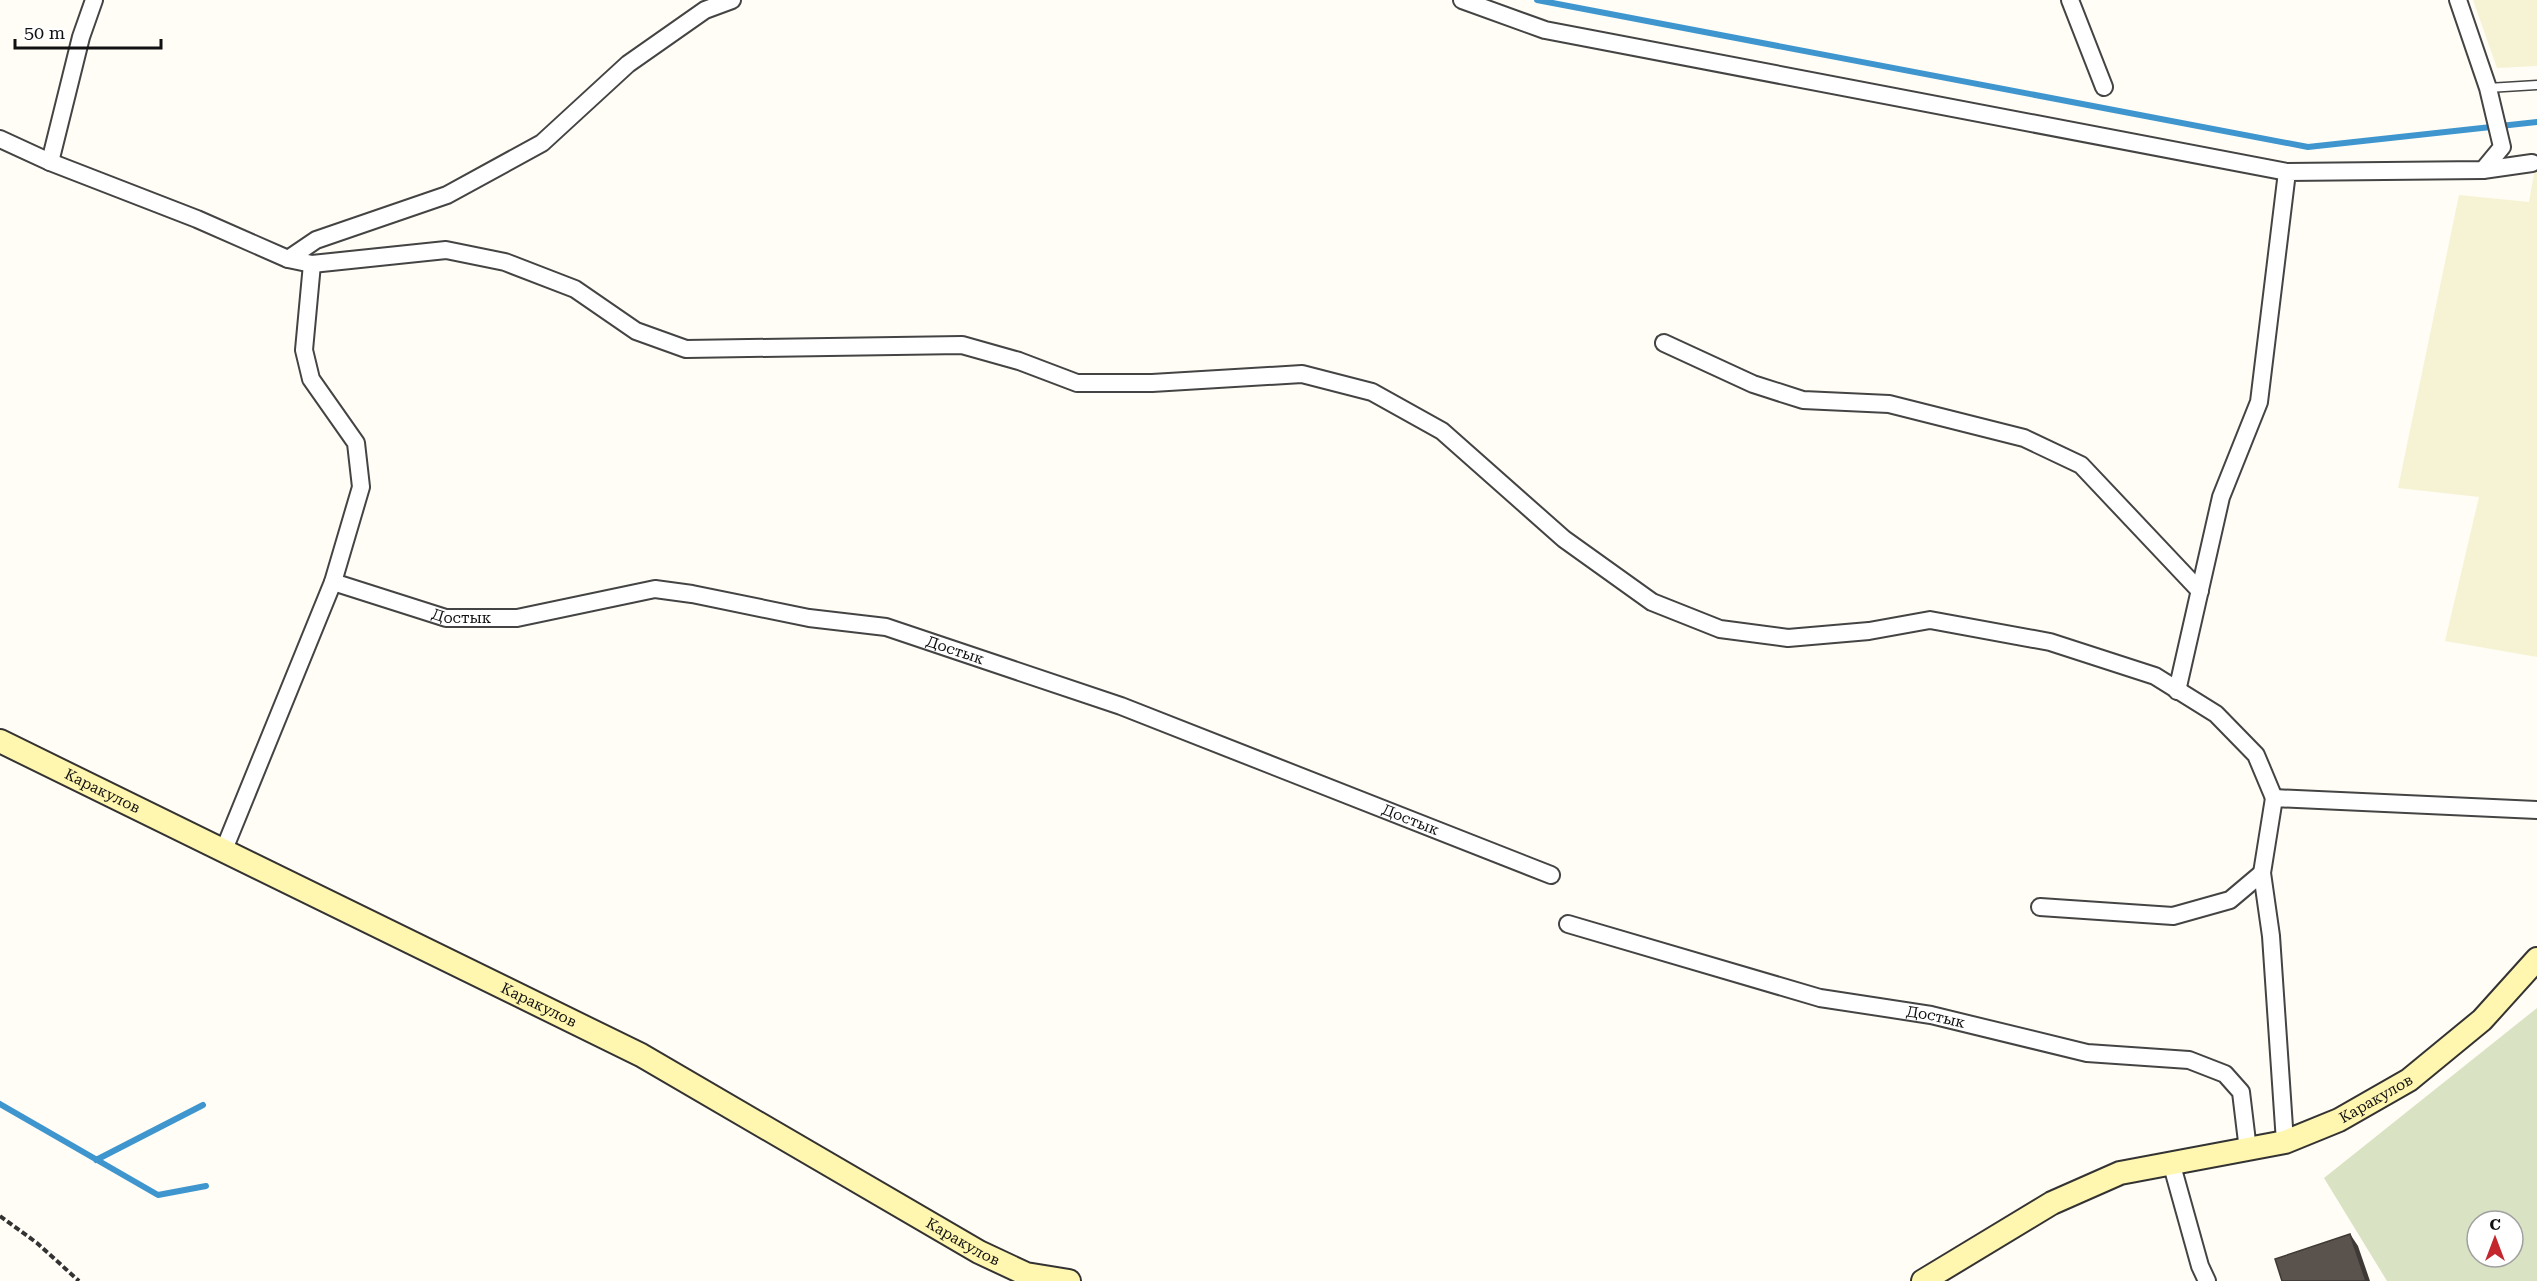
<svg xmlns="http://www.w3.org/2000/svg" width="2537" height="1281" viewBox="0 0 2537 1281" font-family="'Roboto Serif',serif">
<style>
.farmland{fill:#f6f3d4}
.cemetery{fill:#d9e3c4;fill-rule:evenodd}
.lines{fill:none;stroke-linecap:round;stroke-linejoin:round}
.stream{stroke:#3f96cf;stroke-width:6}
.lane-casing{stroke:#444;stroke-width:11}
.street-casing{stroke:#444;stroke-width:20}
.secondary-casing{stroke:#333;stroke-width:26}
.path{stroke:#333;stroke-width:4;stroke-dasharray:6 3;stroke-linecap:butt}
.lane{stroke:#fff;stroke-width:8}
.street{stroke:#fff;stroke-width:16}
.secondary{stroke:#fff6b0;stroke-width:22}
.shaded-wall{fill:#3f3936}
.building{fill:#5a524d;stroke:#3f3936;stroke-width:1.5}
.labels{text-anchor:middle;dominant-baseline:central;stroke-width:6;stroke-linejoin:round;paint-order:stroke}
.street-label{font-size:15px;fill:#111;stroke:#fff}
</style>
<rect width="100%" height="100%" fill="#fffdf5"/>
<path class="farmland" d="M2473 0H2537V66L2497 68Z
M2537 156V657L2445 641 2479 497 2398 488 2459 195 2529 202Z"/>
<path class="cemetery" d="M2537 1008V1281H2387L2324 1178ZM2477 1221H2513V1257H2477Z"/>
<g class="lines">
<path class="stream" d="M1537 0 2308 147 2537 122
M0 1104 158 1195 206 1186
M96 1160 203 1105"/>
<defs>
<path id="lane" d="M2488 88 2537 85"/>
<g id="street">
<path d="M1462 0 1545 30 2287 172"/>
<path d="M2070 0 2104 87"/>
<path d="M0 139 50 162 197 219 288 259 312 264 446 250 505 262 575 289 636 331 686 349 962 345 1019 361 1077 383H1152L1302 374 1372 392 1442 431 1564 539 1652 602 1720 629 1788 638 1869 631 1930 620 2050 642 2155 676 2216 714 2256 755 2274 798"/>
<path d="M50 162 81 37 94 0"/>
<path d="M2483 170 2532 163"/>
<path d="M288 259 316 240 447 195 542 143 628 64 705 10 732 0"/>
<path d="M1664 343 1753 384 1803 400 1889 404 2024 438 2081 465 2200 591"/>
<path id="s1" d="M333 582 446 618H517L655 589 692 594 809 618 886 627 1121 706 1551 875"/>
<path d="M2177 691 2221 497 2259 402 2287 172 2483 170 2502 147 2488 88 2458 0"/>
<path d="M223 852 333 582 361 487 356 443 311 379 304 350 312 264"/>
<path d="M2040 907 2173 916 2230 900 2262 873"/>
<path id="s2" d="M1568 924 1820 998 1931 1015 2087 1053 2189 1060 2225 1074 2241 1092 2248 1150"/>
<path d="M2285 1142 2271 936 2262 873 2274 798 2537 810"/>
<path d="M2171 1162 2200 1266 2207 1281"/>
</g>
<g id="secondary">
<path id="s3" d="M0 741 641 1055 979 1252 1026 1274 1069 1281"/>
<path id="s4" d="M1923 1281 2052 1203 2120 1173 2285 1142 2339 1120 2409 1080 2482 1020 2537 959"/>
</g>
</defs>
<use href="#lane" class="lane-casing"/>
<use href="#street" class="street-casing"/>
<use href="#secondary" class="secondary-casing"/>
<path class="path" d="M0 1216 37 1243 79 1281"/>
<use href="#lane" class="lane"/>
<use href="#street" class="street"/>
<use href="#secondary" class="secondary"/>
</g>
<path class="shaded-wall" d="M2350 1234 2358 1246 2370 1281H2366Z"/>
<path class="building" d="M2350 1234 2366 1281H2282L2275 1259Z"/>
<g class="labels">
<g class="street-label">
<text stroke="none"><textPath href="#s1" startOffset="134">Достык</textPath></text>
<text stroke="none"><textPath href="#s1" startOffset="638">Достык</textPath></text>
<text stroke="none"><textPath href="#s3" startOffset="114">Каракулов</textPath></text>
<text stroke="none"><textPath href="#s1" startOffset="1124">Достык</textPath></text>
<text stroke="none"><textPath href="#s3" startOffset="600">Каракулов</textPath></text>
<text stroke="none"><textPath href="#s2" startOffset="380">Достык</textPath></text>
<text stroke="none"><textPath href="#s4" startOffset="494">Каракулов</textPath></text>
<text stroke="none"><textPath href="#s3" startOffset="1086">Каракулов</textPath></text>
</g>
</g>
<g transform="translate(2495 1239)"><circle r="28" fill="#ffffff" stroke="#a0a0a0" stroke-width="1.5"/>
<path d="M0-4.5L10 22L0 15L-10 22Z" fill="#c4262e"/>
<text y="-9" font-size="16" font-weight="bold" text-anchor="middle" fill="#111111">С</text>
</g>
<path d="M15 39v9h146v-9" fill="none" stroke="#111111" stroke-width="3"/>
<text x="24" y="39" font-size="18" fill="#111111" stroke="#ffffff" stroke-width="4.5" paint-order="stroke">50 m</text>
</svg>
